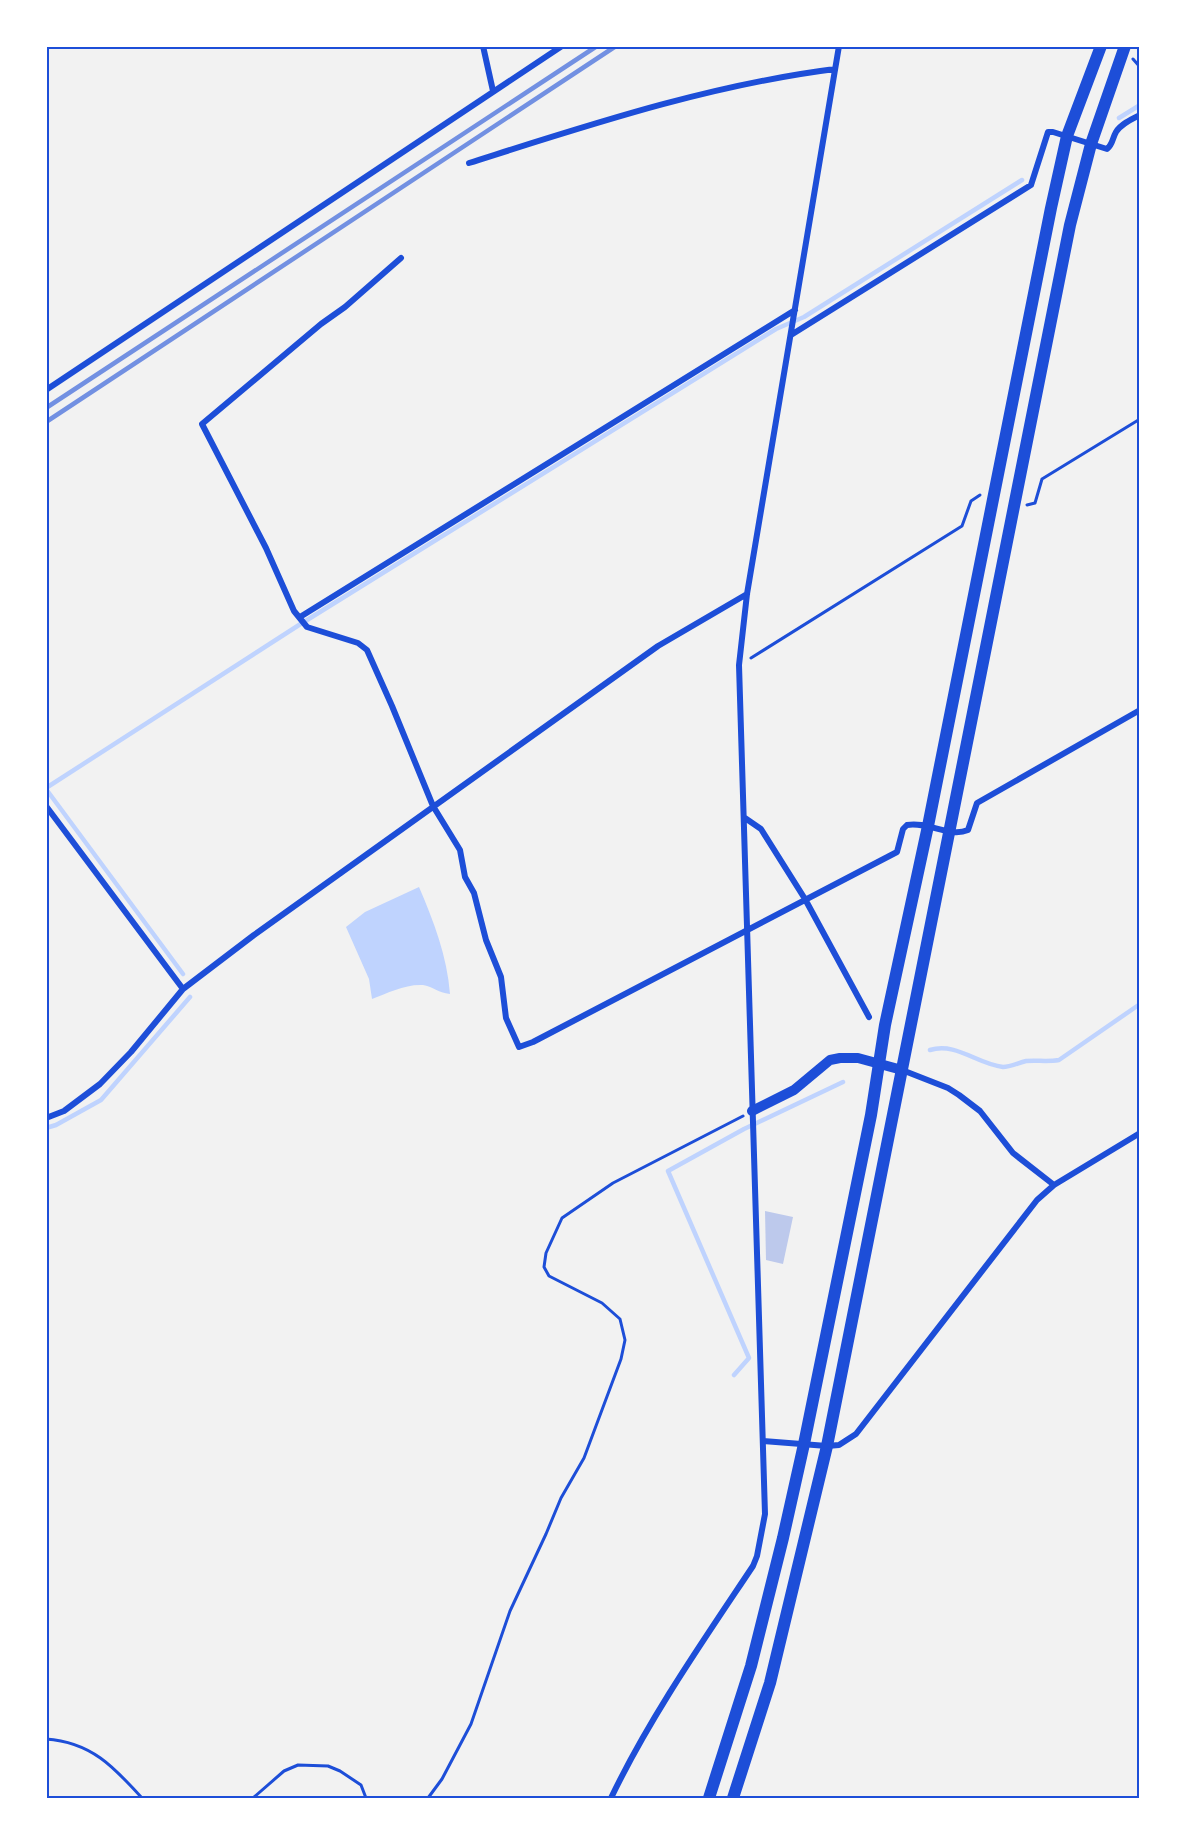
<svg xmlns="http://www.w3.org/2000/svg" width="1186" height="1845" viewBox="0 0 1186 1845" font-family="'Fira Sans',sans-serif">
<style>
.water{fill:#bfd3fe}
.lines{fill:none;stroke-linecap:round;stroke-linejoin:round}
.stream{stroke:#bfd3fe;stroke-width:4.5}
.building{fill:#bdc9ec}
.path{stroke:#1d4ed8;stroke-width:3}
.minor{stroke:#1d4ed8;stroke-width:6}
.tertiary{stroke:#1d4ed8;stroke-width:10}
.secondary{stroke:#1d4ed8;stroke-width:12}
.rail{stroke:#7290e2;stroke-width:4.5}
.neatline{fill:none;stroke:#1d4ed8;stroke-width:2}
</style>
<rect width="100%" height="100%" fill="#f2f2f2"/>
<path class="water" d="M419 887C434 922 447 956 450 994 438 993 432 986 423 985 405 984 388 993 372 999L369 979 346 927 365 912Z"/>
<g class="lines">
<path class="stream" d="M1119 118 1140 105
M46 788 299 625 776 329 804 317 1022 180
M46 789 183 974
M930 1050C956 1042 977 1064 1003 1067 1010 1067 1018 1063 1026 1061 1037 1060 1047 1062 1059 1060L1140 1004
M46 1128 56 1125 101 1100 190 997
M734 1375 749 1358 668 1171 744 1129 843 1082"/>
</g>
<path class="building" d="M765 1211 793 1217 783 1264 766 1260Z"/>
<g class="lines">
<path class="path" d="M1133 59 1140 67
M1027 505 1035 503 1042 479 1140 419
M751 658 962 526 971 501 980 495
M46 1739C91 1742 114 1767 142 1798
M253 1798 284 1771 298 1765 328 1766 340 1771 361 1785 366 1798
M428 1798 442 1779 471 1724 510 1611 546 1534 561 1498 584 1458 621 1359 625 1340 620 1319 602 1303 549 1276 544 1267 546 1253 562 1218 613 1183 743 1116"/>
<path class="minor" d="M483 46 493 91
M469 163C589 125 709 85 835 69
M401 258 345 307 321 324 202 424 266 548 294 611 307 627 358 643 367 650 392 706 433 806 460 850 465 877 474 893 486 940 501 977 506 1018 519 1047 533 1042 897 852 903 829 907 825C928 821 949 838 968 830L977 803 1140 710
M791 335 1031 185 1048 132H1053L1107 149C1113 144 1112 139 1116 132 1121 124 1132 119 1140 115
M46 390 562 46
M300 617 795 310
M46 806 183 989
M745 818 761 829 805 899 869 1017
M902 1070 948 1088 959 1095 980 1111 1013 1153 1054 1185
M46 1118 64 1111 100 1084 131 1052 183 989 254 935 658 646 747 594
M763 1441 827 1446 839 1445 856 1434 1037 1200 1054 1185 1140 1133
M611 1798C650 1717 703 1641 753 1566L757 1556 765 1514 739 665 747 594 839 46"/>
<path class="tertiary" d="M752 1111 794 1090 830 1060 840 1058H858L902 1070"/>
<path class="secondary" d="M709 1798 751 1666 783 1538 804 1444 871 1115 885 1025 928 826 1051 208 1067 136 1101 46
M733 1798 770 1683 827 1446 1070 225 1091 144 1125 46"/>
<path class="rail" d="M46 408 597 46
M46 422 616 46"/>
</g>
<rect width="1186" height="1845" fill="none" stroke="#ffffff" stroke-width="96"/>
<rect x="48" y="48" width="1090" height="1749" class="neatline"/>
</svg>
